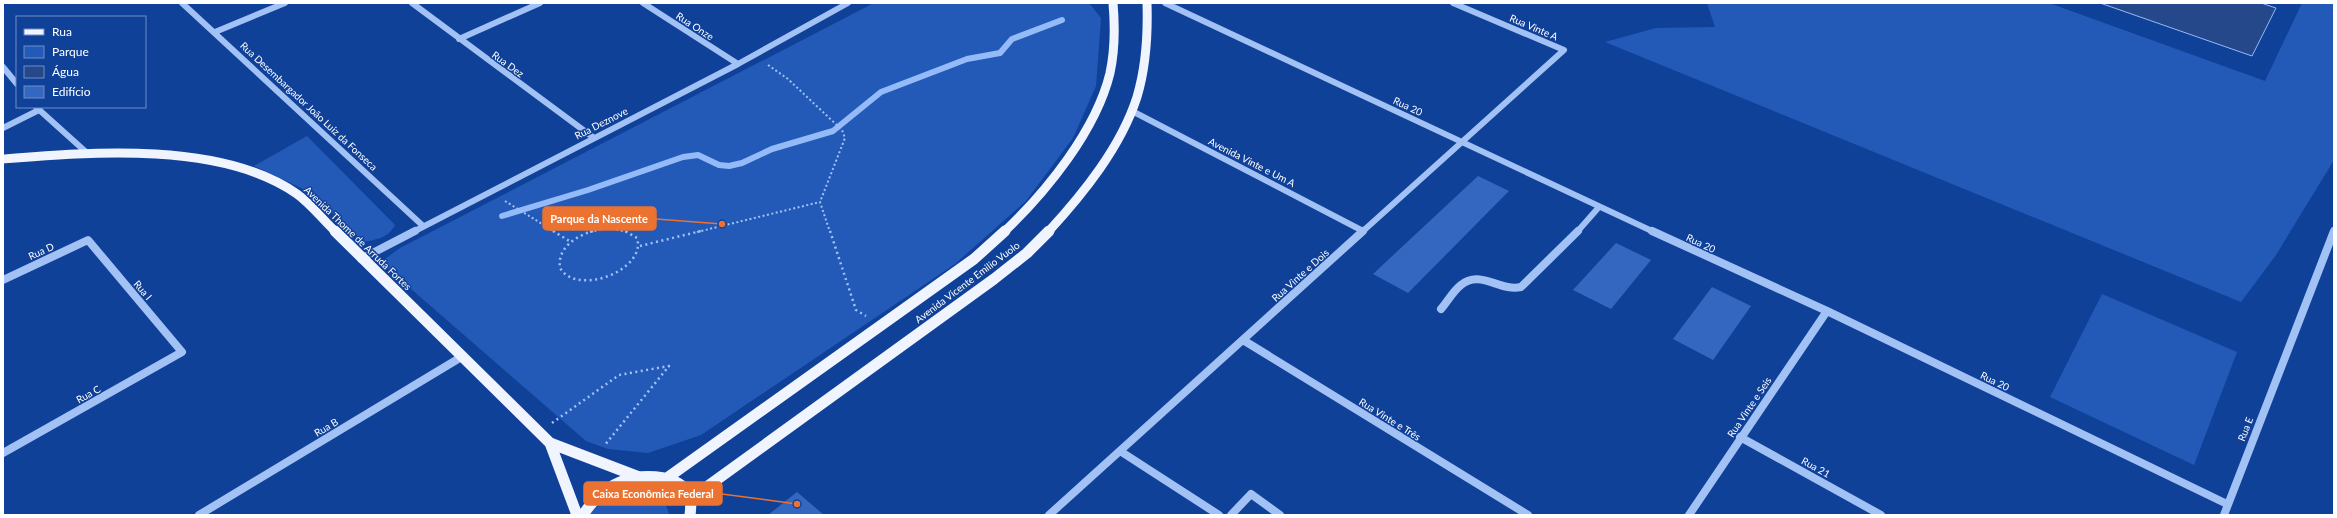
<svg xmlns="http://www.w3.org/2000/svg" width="2337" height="518" viewBox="0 0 2337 518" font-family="Lato,sans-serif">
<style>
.green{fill:#235ab8}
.water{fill:#24488a;stroke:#94baf8}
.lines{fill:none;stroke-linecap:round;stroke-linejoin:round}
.stream{stroke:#94baf8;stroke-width:6}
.building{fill:#3468c0}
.path-far1{stroke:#a2c1f4;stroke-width:2;stroke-dasharray:2 2.5;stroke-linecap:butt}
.path{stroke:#a2c1f4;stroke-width:2.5;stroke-dasharray:2 3.5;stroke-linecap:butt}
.minor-far1{stroke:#a2c1f4;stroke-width:6}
.minor{stroke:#a2c1f4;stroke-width:8}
.major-far1{stroke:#f0f4ff;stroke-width:9}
.major{stroke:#f0f4ff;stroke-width:11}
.labels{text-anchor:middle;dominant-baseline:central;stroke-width:3;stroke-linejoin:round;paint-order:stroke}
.street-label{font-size:10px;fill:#fff;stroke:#104199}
.leader{fill:none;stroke:#eb7230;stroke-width:1.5}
.callout-dot{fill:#eb7230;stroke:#104199;stroke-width:1.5}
.callout{fill:#eb7230;stroke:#eb7230;stroke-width:1.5}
.callout-label{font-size:11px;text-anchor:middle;font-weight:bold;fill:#fff}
</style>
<rect width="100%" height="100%" fill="#104199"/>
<path class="green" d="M874 3H1089L1101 18 1096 86 1073 138 1026 201 955 264 701 435 648 453 608 449 586 441 387 268 382 261 400 248Z
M1707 3H2049L2265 81 2302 3H2334V160L2276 255 2241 302 1605 42 1656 28 1715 27Z
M307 136 395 225C388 238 378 239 364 242L318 200 301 188 254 166Z
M2102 294 2237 352 2194 465 2050 397Z
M636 490C653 492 666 497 669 515H589C602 500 617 494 636 490Z"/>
<path class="water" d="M2100 3H2261L2276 8 2252 56Z"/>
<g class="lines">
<path class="stream" d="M502 216 588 190 683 157 698 155 719 165 729 166 742 163 772 149 833 131 881 92 967 59 1000 53 1012 39 1062 20"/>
</g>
<path class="building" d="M1478 176 1509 191 1408 293 1373 274Z
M1616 243 1651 260 1611 309 1573 290Z
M1712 287 1751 306 1713 360 1673 339Z
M797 492 824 515H768Z"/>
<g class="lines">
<path class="path-far1" d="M768 65 788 79 842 130 845 138 820 202
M505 201 555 232
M590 232 608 228 628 232
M697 232 820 202 830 232"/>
<path class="path" d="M553 231 571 242
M593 231C576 236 557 248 560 268 577 297 647 270 637 238L625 231
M830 231 856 310 866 316
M640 246 701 231
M552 423 619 375 669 366 604 446"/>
<path class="minor-far1" d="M182 3 422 225
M412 3 594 138
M643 3 738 64
M1165 3 1654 232
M215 32 285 3
M459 39 540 3
M3 67 17 84
M36 107 86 152
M1132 111 1363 231
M3 128 39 110
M413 232 738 64 848 3
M1362 232 1564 50 1453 3
M1577 232 1599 207"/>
<path class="minor" d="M1652 231 1827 311 2227 504
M361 259 415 231
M3 280 88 240 182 352 3 453
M1441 309C1448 301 1453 291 1461 285 1480 269 1500 292 1521 287L1578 231
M1243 340 1528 515
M1740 437 1881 515
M1120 451 1219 515
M199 515 463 356
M1049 515 1363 231
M1231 515 1251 494 1280 515
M1689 515 1827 311
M2224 515 2334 231"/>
<path class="major-far1" d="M3 159C90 152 222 141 297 194 311 204 323 220 336 232
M1004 232C1046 192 1096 131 1110 73 1115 50 1115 26 1113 3
M1048 232C1083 194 1121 147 1137 97 1146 67 1148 35 1147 3"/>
<path class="major" d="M335 231 550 443 639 477
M550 443 577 515
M667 478 974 259 1005 231
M690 499 994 279 1027 253 1049 231
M583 515C592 501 604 489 620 482 639 474 673 473 687 491 692 498 691 507 690 515"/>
</g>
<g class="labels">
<g class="street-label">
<text transform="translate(695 26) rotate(33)">Rua Onze</text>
<text transform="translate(1534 27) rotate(23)">Rua Vinte A</text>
<text transform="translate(508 64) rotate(36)">Rua Dez</text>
<text transform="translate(309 106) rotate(43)">Rua Desembargador João Luiz da Fonseca</text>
<text transform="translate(1408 106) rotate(25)">Rua 20</text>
<text transform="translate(601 123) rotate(-27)">Rua Deznove</text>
<text transform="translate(1252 162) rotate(27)">Avenida Vinte e Um A</text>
<text transform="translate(358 238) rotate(44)">Avenida Thome de Arruda Fortes</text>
<text transform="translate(1701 243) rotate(25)">Rua 20</text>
<text transform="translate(41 251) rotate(-25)">Rua D</text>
<text transform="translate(1300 275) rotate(-42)">Rua Vinte e Dois</text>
<text transform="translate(967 282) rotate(-37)">Avenida Vicente Emilio Vuolo</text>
<text transform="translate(143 290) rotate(50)">Rua I</text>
<text transform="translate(1995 381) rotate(26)">Rua 20</text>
<text transform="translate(88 394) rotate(-29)">Rua C</text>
<text transform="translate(1749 407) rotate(-56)">Rua Vinte e Seis</text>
<text transform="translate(1390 419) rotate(32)">Rua Vinte e Três</text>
<text transform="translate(326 427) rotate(-31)">Rua B</text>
<text transform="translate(2245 429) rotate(-69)">Rua E</text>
<text transform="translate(1816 467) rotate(29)">Rua 21</text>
</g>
</g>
<path class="leader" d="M722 224L656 219M797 504L722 494"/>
<g class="callout-dot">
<circle cx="722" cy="224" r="4"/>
<circle cx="797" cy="504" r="4"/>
</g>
<g class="callout">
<rect x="543" y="207" width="113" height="23" rx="4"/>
<rect x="584" y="482" width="138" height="23" rx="4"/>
</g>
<g class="callout-label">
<text x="599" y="223">Parque da Nascente</text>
<text x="653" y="498">Caixa Econômica Federal</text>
</g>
<rect width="2337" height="518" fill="none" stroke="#ffffff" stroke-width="8"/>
<rect x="16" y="16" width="130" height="92" fill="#104199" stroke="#708dc2"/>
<rect x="24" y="29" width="20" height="6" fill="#f0f4ff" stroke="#708dc2"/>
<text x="52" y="36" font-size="12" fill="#ffffff">Rua</text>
<rect x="24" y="46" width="20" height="12" fill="#235ab8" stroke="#708dc2"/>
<text x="52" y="56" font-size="12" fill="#ffffff">Parque</text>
<rect x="24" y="66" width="20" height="12" fill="#24488a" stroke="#708dc2"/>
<text x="52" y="76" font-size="12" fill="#ffffff">Água</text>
<rect x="24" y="86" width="20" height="12" fill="#3468c0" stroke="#708dc2"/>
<text x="52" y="96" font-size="12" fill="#ffffff">Edifício</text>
</svg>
